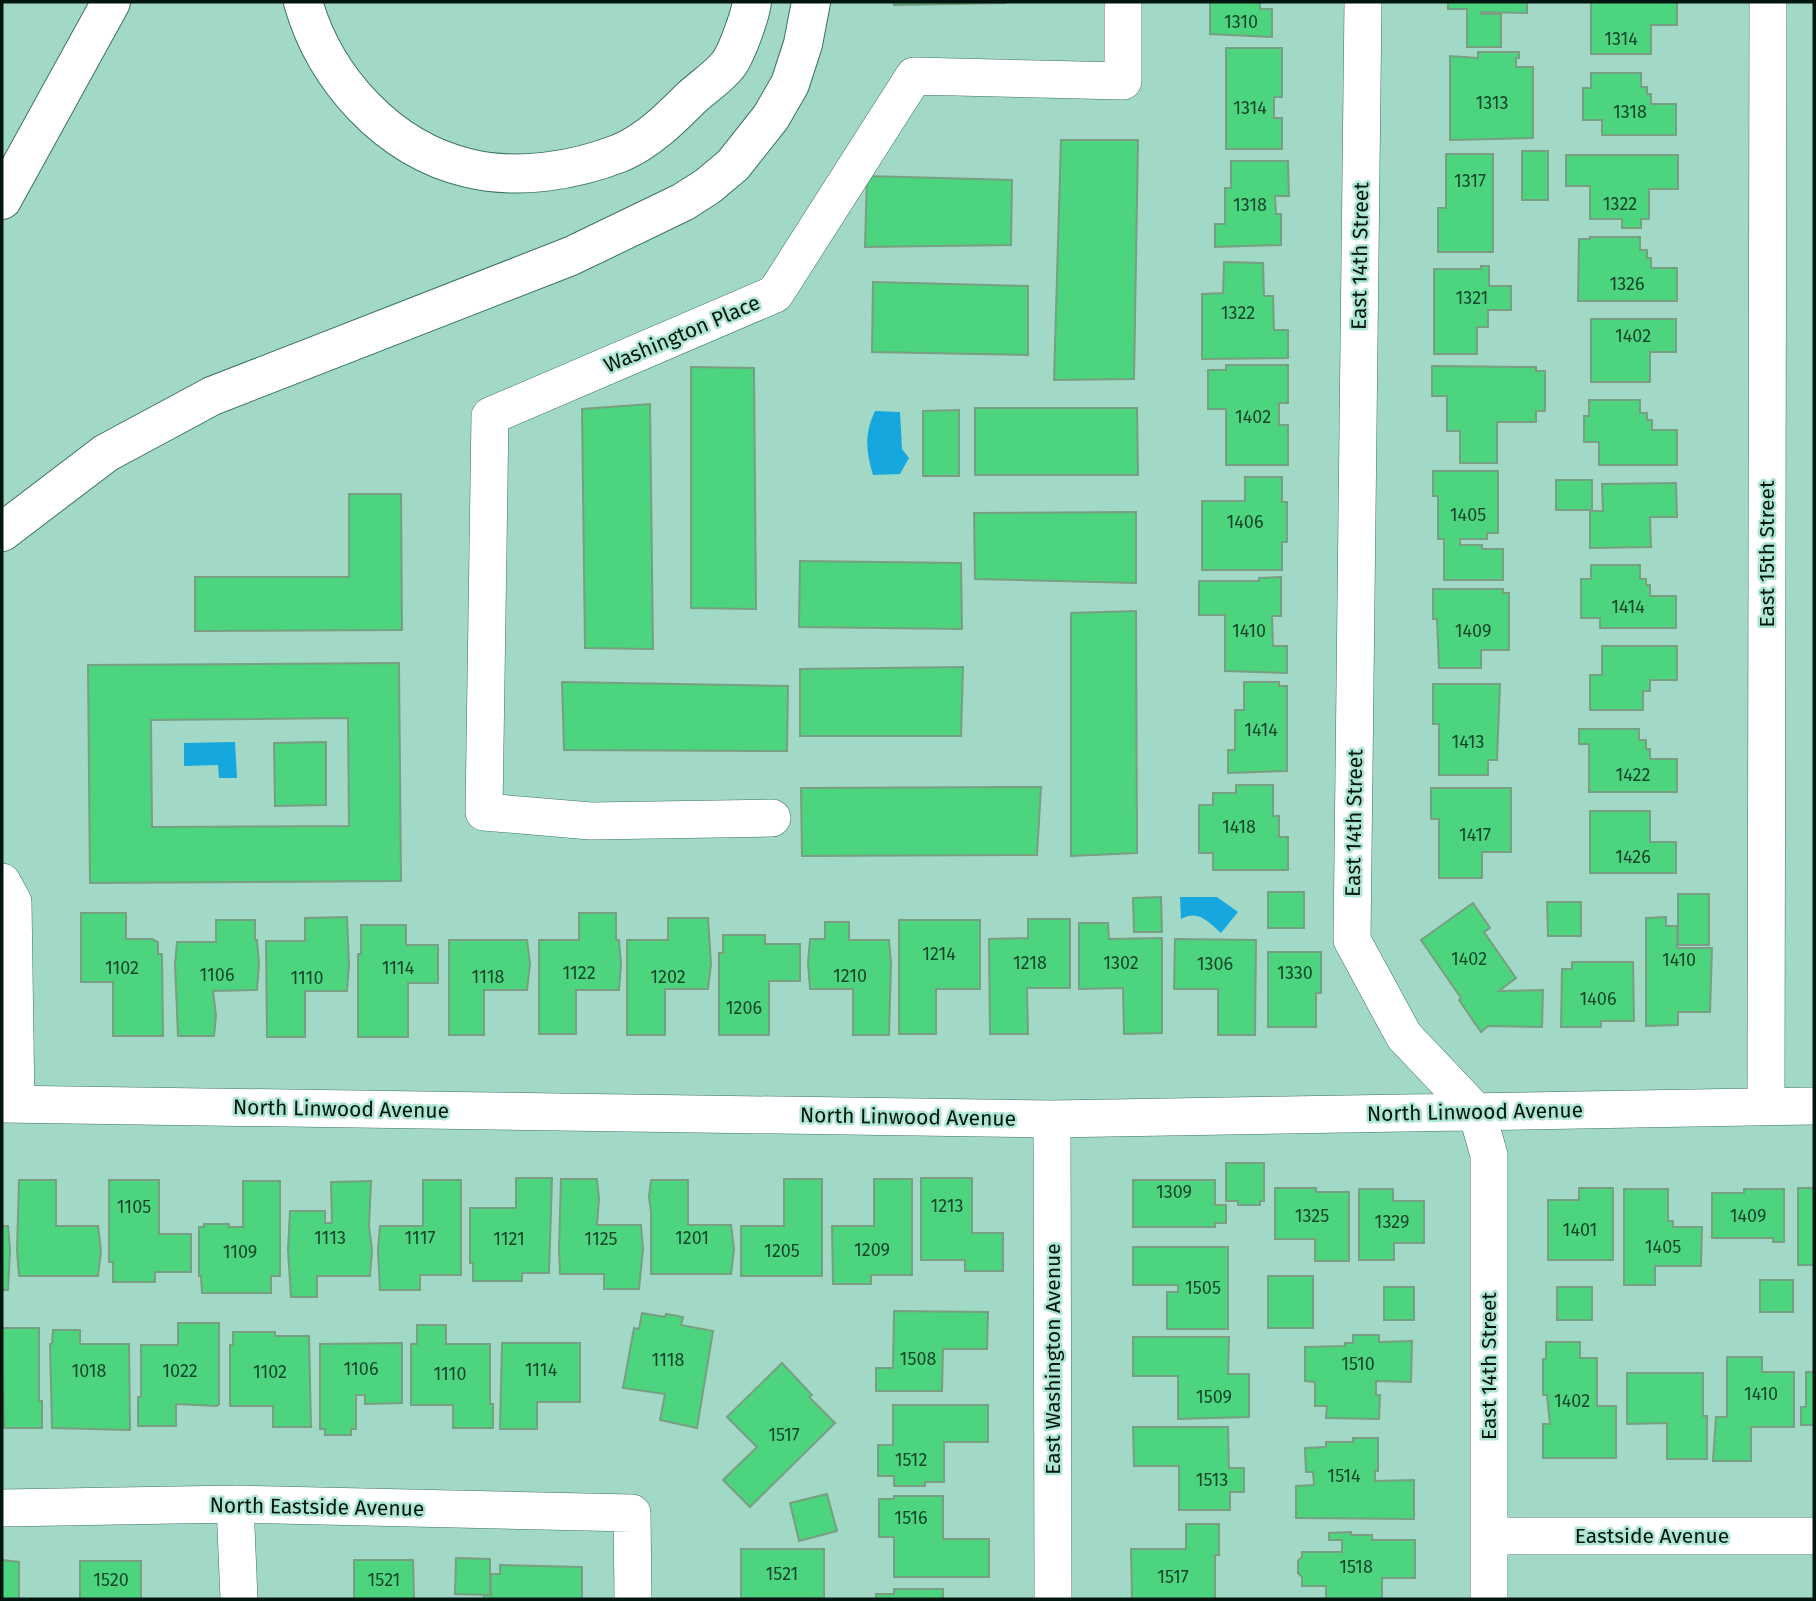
<svg xmlns="http://www.w3.org/2000/svg" width="1816" height="1601" viewBox="0 0 1816 1601" font-family="'Fira Sans',sans-serif">
<style>
.water{fill:#15a7de}
.building{fill:#4dd47e;stroke:#789f81;stroke-width:2;fill-rule:evenodd}
.lines{fill:none;stroke-linecap:round;stroke-linejoin:round}
.minor-casing{stroke:#3e7263;stroke-width:38}
.highway-casing{stroke:#3e7263;stroke-width:40}
.minor{stroke:#fff;stroke-width:37}
.highway{stroke:#fff;stroke-width:38}
.labels{text-anchor:middle;dominant-baseline:central;stroke-width:5;stroke-linejoin:round;paint-order:stroke}
.number-label{font-size:18px;fill:#15462c}
.street-label{font-size:21px;fill:#021610;stroke:#aee6d3}
</style>
<rect width="100%" height="100%" fill="#a2d8c6"/>
<path class="water" d="M875 411 900 412 902 449 909 458 900 474 873 475C866 452 864 434 875 411Z
M235 742 237 778H219L218 765 184 766V743Z
M1180 897H1217L1238 912 1221 933C1209 922 1198 909 1181 919Z"/>
<path class="building" d="M894 2H1005V3L894 5Z
M1210 2H1260V9H1272V37L1210 34Z
M1448 2H1527V13L1481 12V14H1501V47H1467V9H1448Z
M1591 2H1677V25H1651V54H1591Z
M1226 48H1282V97H1274V118H1282V149H1226Z
M1478 52H1519V58H1516V67H1533V138L1450 140V56L1478 58Z
M1591 73H1641V87H1647V94H1651V104H1676V135H1602V120H1583V88H1591Z
M1061 140H1138L1134 379 1054 380Z
M1522 151H1548V200H1522Z
M1446 154H1493V252H1438V208H1446Z
M1566 155H1678V189H1649V219H1641V228H1622V219H1590V186H1566Z
M1231 161H1288L1289 196H1275L1276 214H1281V245L1215 247V224H1225V188H1231Z
M867 176 1012 180 1011 245 865 247Z
M1590 237H1640V250H1647V258H1651V268H1677V301H1578L1579 239H1590Z
M1224 262 1263 263 1264 296H1273L1274 330H1288V358L1202 359V294L1223 293Z
M1481 266H1489V286H1511V310H1488V327H1477V354H1434V269H1481Z
M873 282 1028 286V355L872 352Z
M1591 319H1676V352H1650V382H1591Z
M1226 365H1288V403H1279V425H1288V465H1226V409H1208V370H1226Z
M1432 366 1536 367V371H1545V411H1536V422H1497V463H1460V431H1447V396H1432Z
M691 367 754 368 756 609 691 608Z
M1589 400H1640V413H1647V420H1652V430H1677V465H1599V442H1584V416H1589Z
M650 404 653 649 585 648 582 409Z
M975 408H1137L1138 475H975Z
M959 410V476H923V411Z
M1433 471H1498V533H1487V539H1460V545H1482V549H1503V580H1444V539H1438V496H1433Z
M1245 477H1282V502H1287V542H1282V570H1202V501H1245Z
M1556 480H1592V510H1556Z
M1676 483 1677 517H1650L1651 547 1590 548V511H1603L1602 484Z
M349 494H401L402 630 195 631V577H349Z
M1136 512V583L975 579 974 513Z
M800 561 961 563 962 629 799 627Z
M1591 565H1640V579H1646V585H1650V596H1676V628H1600V618H1581V579H1591Z
M1281 577V616H1272L1273 646H1287V673L1225 671V615H1199V581H1259V578Z
M1433 589H1503V593H1509V650H1481V668H1439L1437 619H1433Z
M1136 611 1137 853 1071 856V613Z
M1602 646H1677V680H1650V691H1643V710H1590V675H1602Z
M399 663 401 881 90 883 88 665ZM348 718 349 826 152 827 151 720Z
M963 667 961 736H800V669Z
M562 682 788 686 787 751 564 750Z
M1244 682H1279V686H1287V771L1228 773V750H1235V710H1244Z
M1433 684H1500L1497 760H1488V775H1439V724H1433Z
M1579 729H1639V740H1646V749H1650V759H1677V792H1589V744H1579Z
M326 742V805L275 806 274 743Z
M1236 785H1273V816H1279V837H1288V870H1213V853H1199V805H1213V793H1236Z
M1041 787 1037 855 802 856 801 788Z
M1431 788H1511V852H1482V878H1439V819H1431Z
M1590 811H1650V842H1676V873H1590Z
M1268 892H1304V928H1268Z
M1678 894H1709V945H1678Z
M1161 897 1162 932H1134L1133 898Z
M1547 902H1581V936H1548Z
M1473 903 1490 928 1484 932 1516 978 1499 991 1543 990 1542 1027 1488 1026 1481 1032 1459 1000 1461 998 1421 940Z
M81 913H126V939H152L158 942V954H162L163 1036H113V982H81Z
M579 913H616V940H619L621 964 619 990H576V1034H539V940H579Z
M347 917 349 965 347 991H305V1037H267L266 941H305V918Z
M1666 917V926H1677V948H1712L1710 1012H1678V1025L1646 1026V918Z
M668 918H708L711 964 708 989H665V1035H627V940H668Z
M1028 919H1070V988H1027L1028 1034H990L989 939 1028 938Z
M216 920H255V940H257L259 964 257 990 213 991 216 1016 214 1036H178L175 964 177 942H216Z
M899 920H980V989H936V1034H899Z
M825 922H849V940H889L891 963 889 1035H853V989H810L808 963 810 939H825Z
M1079 923H1108L1109 939 1162 938V1033L1124 1034 1123 988 1079 989Z
M361 925H406V945H438V983H408V1037H358V954H361Z
M723 935H765V944H800V981H769V1035H719V953H723Z
M1175 939 1256 940 1255 1035H1218V989H1174Z
M449 940H527L530 964 527 990H484V1035H449Z
M1268 952H1321V993H1316V1027H1268Z
M1572 962H1633L1634 1021H1601V1027H1561L1562 969H1572Z
M1226 1163H1264V1201H1260V1205H1238V1201H1226Z
M516 1178H552L549 1273H522V1281H473V1263H470V1208H516Z
M921 1178H972V1233H1003V1271H965V1260H921Z
M561 1179H597L599 1199 597 1225H641L643 1249 639 1289H604V1274H560L559 1250Z
M784 1179H822V1276H741V1226H784Z
M874 1179H912V1275H871V1284H833L832 1226H874Z
M19 1180H56V1226H98L101 1251 98 1276H19L17 1250Z
M109 1180H159V1234H191V1272H155V1282H113V1262H109Z
M423 1180H461V1275H420V1290H380L378 1250 380 1226H423Z
M651 1180H688V1225H731L734 1249 731 1274H651V1212L649 1197Z
M1133 1180H1215V1205H1226V1223H1215V1227H1133Z
M243 1181H280V1276H271V1293H202L201 1276H199V1227H204V1224H229V1227H243Z
M371 1181 369 1226 372 1250 370 1276H317V1297H291L288 1250 290 1211H325V1223H332L331 1182Z
M1275 1188H1316V1192H1349V1261H1315V1239H1275Z
M1579 1188H1613V1260H1548V1200H1579Z
M1798 1188H1814V1265H1798Z
M1359 1189H1393V1201H1424V1243H1394V1260H1359Z
M1624 1189H1668V1221H1673V1227H1702L1701 1266H1655V1285H1624Z
M1744 1189H1784V1242H1773V1238H1712V1193H1744Z
M2 1226H8L10 1250 8 1290H2Z
M1133 1247H1228V1329H1167V1292H1178V1285H1133Z
M1268 1276H1313V1328H1268Z
M1760 1280H1793V1312H1760Z
M1384 1287H1414V1320H1384Z
M1557 1287H1592V1320H1557Z
M894 1311 988 1312 987 1349H943L942 1391H876V1368H893Z
M642 1313 665 1317 666 1314 683 1317 681 1325 713 1331 697 1428 660 1420 665 1394 623 1388 634 1328 639 1329Z
M178 1323H219V1404L217 1406 176 1404V1426H138V1397H141V1345H178Z
M417 1325H446V1344H490V1404H493V1428H453V1405H411V1344H417Z
M2 1328H39V1401H42V1428H4Z
M53 1330H80V1344H129L130 1430 52 1428 50 1344H52Z
M233 1332H275V1336H309L311 1427H273V1406H230V1345H233Z
M1353 1335H1379V1342L1412 1341 1411 1382 1376 1381V1395H1380L1379 1419 1326 1418 1327 1406H1315V1382L1305 1381V1347L1345 1346V1343H1353Z
M1133 1337H1229L1228 1374H1249V1417L1178 1419V1376H1133Z
M1546 1342H1580V1358H1597V1406H1616V1458H1543V1424H1550L1547 1395H1543V1359H1546Z
M402 1343V1403L365 1404V1395H356V1429H351V1435H325V1429H320V1344Z
M502 1343H580V1402H537V1429H500Z
M1727 1357H1762V1372H1794V1427H1751V1461H1713L1716 1417H1727Z
M782 1363 812 1395 809 1397 835 1423 750 1507 723 1480 757 1447 727 1417Z
M1806 1372H1814V1425H1801V1407H1806Z
M1627 1373H1703V1416H1707V1459H1667V1423L1627 1424Z
M893 1405H988V1442H944V1482H925V1486H894V1476H878V1445H893Z
M1133 1427H1228L1229 1468H1244V1492H1230V1510H1179V1466H1134Z
M1353 1438H1378V1471H1375V1481L1414 1480V1519L1296 1518V1486L1314 1485 1313 1472H1306L1305 1448 1326 1447V1442H1353Z
M827 1494 837 1531 799 1541 790 1503Z
M894 1496H943V1539H989V1577H894V1537H879V1499H894Z
M1186 1524H1219V1555H1215V1599H1132L1131 1549H1186Z
M1351 1532V1535H1372V1540H1415V1578H1382V1599H1326V1586H1302V1577L1298 1573V1561L1302 1557V1552H1342V1540H1329V1533Z
M741 1549H824V1598H741Z
M456 1558 490 1559V1595L455 1594Z
M2 1560 19 1562V1599H2Z
M354 1560H413L414 1599H354Z
M80 1561H141V1599H80Z
M500 1565 582 1567V1599H484V1595H491V1574H500Z
M894 1589H943V1599H876V1594H894Z"/>
<g class="lines">
<defs>
<path id="minor" d="M1363 2 1352 940 1404 1036 1477 1113 1489 1155V1599
M772 818 591 821 484 812 490 416 775 294 914 76 1123 81V2
M2 882 13 902 16 1104
M2 1104 1052 1119 1814 1106
M1766 1106 1768 2
M1052 1119 1053 1599
M235 1504 239 1599
M2 1508 235 1504 632 1513 633 1599
M1489 1536H1814"/>
<path id="highway" d="M303 2C325 79 388 149 468 168 517 180 574 171 620 153 648 141 670 119 691 98 703 87 717 78 727 66 736 56 750 16 752 2
M2 200 111 2
M2 532 106 453 212 396 571 256 683 202 708 186 733 165 771 117 790 84 803 44 811 2"/>
</defs>
<use href="#minor" class="minor-casing"/>
<use href="#highway" class="highway-casing"/>
<use href="#minor" class="minor"/>
<use href="#highway" class="highway"/>
</g>
<g class="labels">
<g class="number-label">
<text x="1241" y="22">1310</text>
<text x="1621" y="39">1314</text>
<text x="1492" y="103">1313</text>
<text x="1250" y="108">1314</text>
<text x="1630" y="112">1318</text>
<text x="1470" y="181">1317</text>
<text x="1620" y="204">1322</text>
<text x="1250" y="205">1318</text>
<text x="1627" y="284">1326</text>
<text x="1472" y="298">1321</text>
<text x="1238" y="313">1322</text>
<text x="1633" y="336">1402</text>
<text x="1253" y="417">1402</text>
<text x="1468" y="515">1405</text>
<text x="1245" y="522">1406</text>
<text x="1628" y="607">1414</text>
<text x="1249" y="631">1410</text>
<text x="1473" y="631">1409</text>
<text x="1261" y="730">1414</text>
<text x="1468" y="742">1413</text>
<text x="1633" y="775">1422</text>
<text x="1239" y="827">1418</text>
<text x="1475" y="835">1417</text>
<text x="1633" y="857">1426</text>
<text x="939" y="954">1214</text>
<text x="1469" y="959">1402</text>
<text x="1679" y="960">1410</text>
<text x="1030" y="963">1218</text>
<text x="1121" y="963">1302</text>
<text x="1215" y="964">1306</text>
<text x="122" y="968">1102</text>
<text x="398" y="968">1114</text>
<text x="579" y="973">1122</text>
<text x="1295" y="973">1330</text>
<text x="217" y="975">1106</text>
<text x="850" y="976">1210</text>
<text x="488" y="977">1118</text>
<text x="668" y="977">1202</text>
<text x="307" y="978">1110</text>
<text x="1598" y="999">1406</text>
<text x="744" y="1008">1206</text>
<text x="1174" y="1192">1309</text>
<text x="947" y="1206">1213</text>
<text x="134" y="1207">1105</text>
<text x="1312" y="1216">1325</text>
<text x="1748" y="1216">1409</text>
<text x="1392" y="1222">1329</text>
<text x="1580" y="1230">1401</text>
<text x="330" y="1238">1113</text>
<text x="420" y="1238">1117</text>
<text x="692" y="1238">1201</text>
<text x="509" y="1239">1121</text>
<text x="601" y="1239">1125</text>
<text x="1663" y="1247">1405</text>
<text x="872" y="1250">1209</text>
<text x="782" y="1251">1205</text>
<text x="240" y="1252">1109</text>
<text x="1203" y="1288">1505</text>
<text x="918" y="1359">1508</text>
<text x="668" y="1360">1118</text>
<text x="1358" y="1364">1510</text>
<text x="361" y="1369">1106</text>
<text x="541" y="1370">1114</text>
<text x="89" y="1371">1018</text>
<text x="180" y="1371">1022</text>
<text x="270" y="1372">1102</text>
<text x="450" y="1374">1110</text>
<text x="1761" y="1394">1410</text>
<text x="1214" y="1397">1509</text>
<text x="1572" y="1401">1402</text>
<text x="784" y="1435">1517</text>
<text x="911" y="1460">1512</text>
<text x="1344" y="1476">1514</text>
<text x="1212" y="1480">1513</text>
<text x="911" y="1518">1516</text>
<text x="1356" y="1567">1518</text>
<text x="782" y="1574">1521</text>
<text x="1173" y="1577">1517</text>
<text x="111" y="1580">1520</text>
<text x="384" y="1580">1521</text>
</g>
<g class="street-label">
<text transform="translate(1360 256) rotate(-89)">East 14th Street</text>
<text transform="translate(682 334) rotate(-23)">Washington Place</text>
<text transform="translate(1767 554) rotate(-90)">East 15th Street</text>
<text transform="translate(1354 823) rotate(-89)">East 14th Street</text>
<text transform="translate(341 1109) rotate(1)">North Linwood Avenue</text>
<text transform="translate(1475 1112) rotate(-1)">North Linwood Avenue</text>
<text transform="translate(908 1117) rotate(1)">North Linwood Avenue</text>
<text transform="translate(1053 1359) rotate(-90)">East Washington Avenue</text>
<text transform="translate(1489 1366) rotate(-90)">East 14th Street</text>
<text transform="translate(317 1507) rotate(1)">North Eastside Avenue</text>
<text x="1652" y="1536">Eastside Avenue</text>
</g>
</g>
<rect width="1816" height="1601" fill="none" stroke="#021610" stroke-width="7"/>
</svg>
